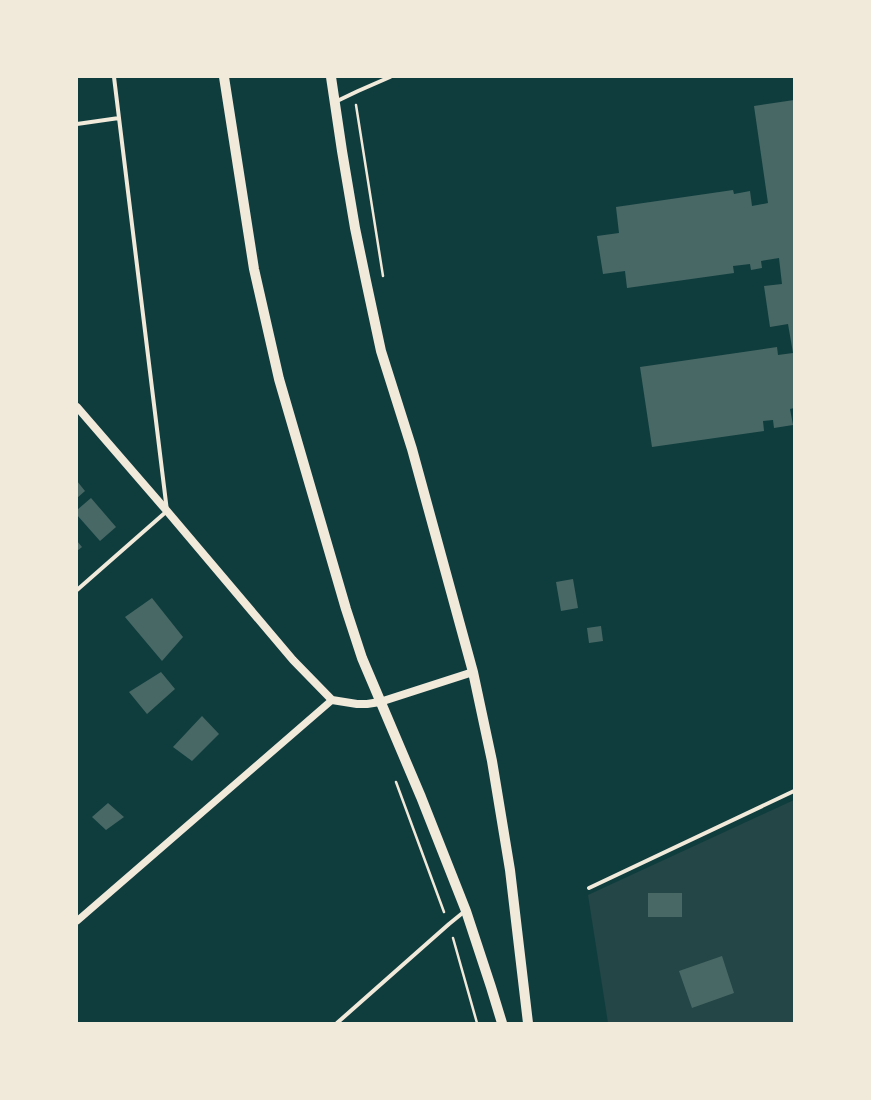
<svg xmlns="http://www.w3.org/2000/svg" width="871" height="1100" viewBox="0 0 871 1100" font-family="'PT Sans Narrow',sans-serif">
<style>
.green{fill:#244646}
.building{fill:#486865}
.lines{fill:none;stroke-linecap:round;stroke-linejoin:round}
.path{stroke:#f1e9da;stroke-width:2.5}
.minor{stroke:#f1e9da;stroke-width:4}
.tertiary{stroke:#f1e9da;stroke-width:7}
.secondary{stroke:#f1e9da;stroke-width:8}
.primary{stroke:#f1e9da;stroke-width:10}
</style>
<rect width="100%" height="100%" fill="#0f3d3e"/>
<path class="green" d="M794 800V1023H608L588 895Z"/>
<path class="building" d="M794 100V408L790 409 793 425 774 428 773 420 763 421 764 431 652 447 640 367 777 347 778 355 793 353 788 324 770 327 764 286 782 284 779 258 761 261 762 268 751 270 750 264 733 266 734 273 627 288 625 271 603 274 597 236 619 233 616 207 733 190 734 194 750 191 752 206 768 203 754 106Z
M77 481 85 491 77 498Z
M91 498 116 527 100 541 77 515V510Z
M77 541 82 547 77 551Z
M573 579 578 608 561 611 556 582Z
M152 598 183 637 162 661 125 617Z
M601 626 603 641 589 643 587 628Z
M161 672 175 689 147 714 129 692Z
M202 716 219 734 192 761 173 747Z
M108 803 124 817 106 830 92 817Z
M648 893H682V917H648Z
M722 956 734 993 692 1008 679 971Z"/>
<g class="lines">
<path class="path" d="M356 105 383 276
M396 782 444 912
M453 938 477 1023"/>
<path class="minor" d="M335 102 358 91 390 77
M77 124 119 118
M77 590 167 511 114 77
M589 888 794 791
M337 1023 449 924 465 911"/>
<path class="tertiary" d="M77 921 332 700"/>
<path class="secondary" d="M77 407 167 511 293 660 332 700 357 704H367L380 702 473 672"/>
<path class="primary" d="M224 77 254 269 279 379 346 609 362 658 421 797 466 911 491 987 502 1023
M331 77 342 151 355 228 366 281 381 351 412 449 473 672 492 761 510 870 528 1023"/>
</g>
<rect width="871" height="1100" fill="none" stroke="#f1e9da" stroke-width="156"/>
</svg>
